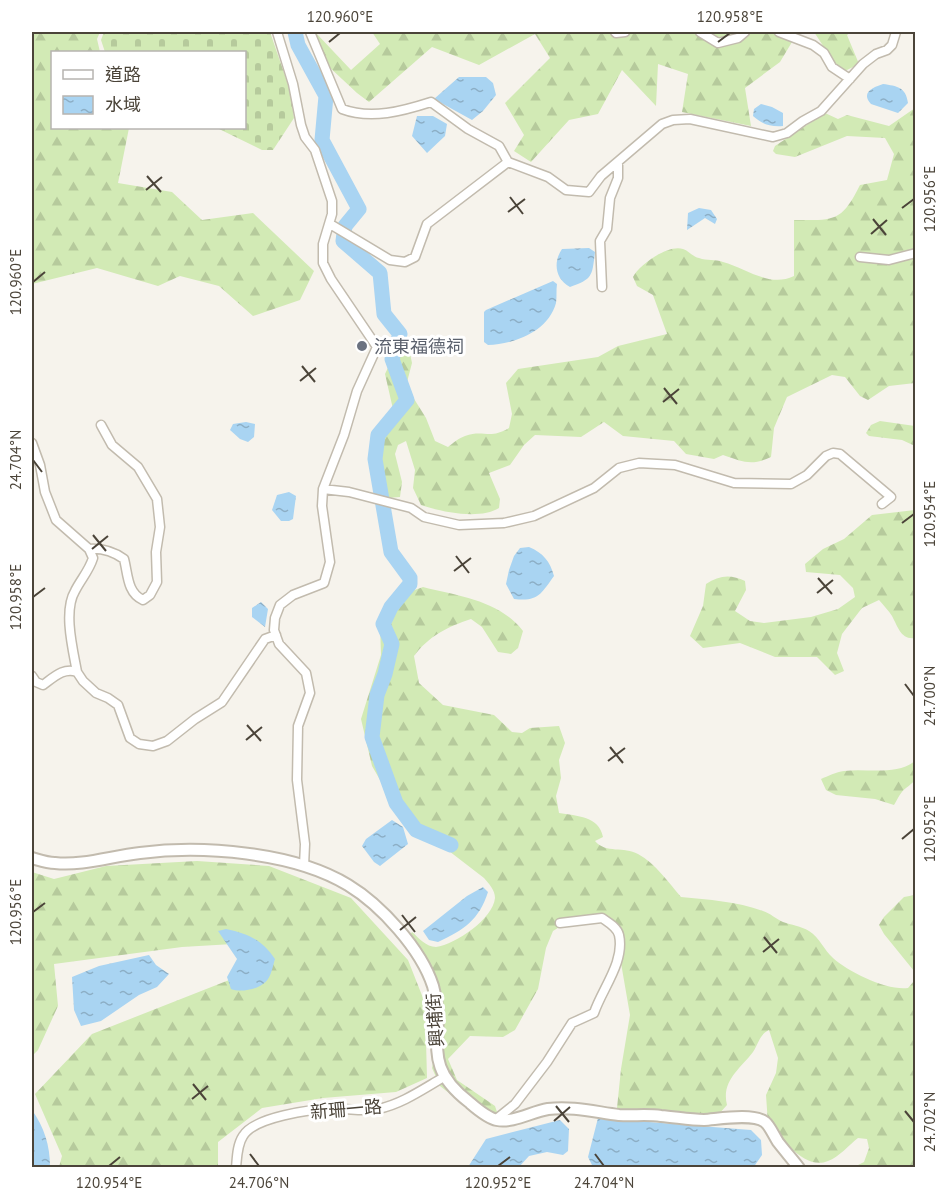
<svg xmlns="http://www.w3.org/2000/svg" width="947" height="1199" viewBox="0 0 947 1199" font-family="'PT Sans','Noto Sans TC',sans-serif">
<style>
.forest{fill:url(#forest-firs)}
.cemetery{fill:url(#cemetery-stones)}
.water{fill:url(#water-ripples)}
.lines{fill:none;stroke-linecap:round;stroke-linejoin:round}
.river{stroke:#a9d4f2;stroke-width:15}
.minor-casing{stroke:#c2bbae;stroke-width:11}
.tertiary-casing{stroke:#c2bbae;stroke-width:14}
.minor{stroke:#fff;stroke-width:8}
.tertiary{stroke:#fff;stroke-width:10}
.ticks{fill:none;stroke:#4b4439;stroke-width:2}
.worship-dot{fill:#6b7280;stroke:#fff;stroke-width:2}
.labels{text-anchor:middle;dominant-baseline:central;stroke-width:6;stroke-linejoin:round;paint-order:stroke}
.worship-label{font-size:18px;fill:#5b616d;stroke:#fff;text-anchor:start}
.street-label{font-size:18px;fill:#4b4439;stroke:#fff}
.neatline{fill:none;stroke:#4b4439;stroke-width:2}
.ticks-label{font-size:15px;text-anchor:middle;fill:#4b4439}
</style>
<defs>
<pattern id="forest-firs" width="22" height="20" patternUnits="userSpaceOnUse" patternTransform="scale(1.5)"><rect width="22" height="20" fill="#d2eab5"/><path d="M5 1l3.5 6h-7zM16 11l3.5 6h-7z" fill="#b6ca9c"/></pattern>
<pattern id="cemetery-stones" width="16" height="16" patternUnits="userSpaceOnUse" patternTransform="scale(1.5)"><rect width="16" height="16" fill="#d2eab5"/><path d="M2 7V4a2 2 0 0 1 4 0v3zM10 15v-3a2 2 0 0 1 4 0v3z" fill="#b6ca9c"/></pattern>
<pattern id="water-ripples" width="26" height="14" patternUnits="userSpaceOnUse" patternTransform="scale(1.5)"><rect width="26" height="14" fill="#a9d4f2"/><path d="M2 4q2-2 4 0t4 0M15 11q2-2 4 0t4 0" fill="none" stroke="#8caec5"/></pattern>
</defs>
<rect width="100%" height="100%" fill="#f6f3ec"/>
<path class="forest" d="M32 32H100L97 39 100 52H52V128H129L118 183 172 192 202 220 253 213 314 271 300 300 253 316 219 286 180 276 158 286 97 268 32 284Z
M372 32H798L780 62 745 88 751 126 682 112 688 74 658 64 656 106 622 70 598 114 569 120 531 162 514 151 524 135 505 103 550 58 535 34 479 65 432 47 369 102 357 93 327 65 316 33 351 70 380 44Z
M814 32H851L847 35 859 64 841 73Z
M915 108V383L889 386 868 400 860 396 845 377 832 375 787 397 774 428 771 457C752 466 743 462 723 455L714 459 686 454 674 441 623 436 604 422 581 437 535 435 524 445 510 465 489 473 500 499 499 508C480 520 441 512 421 505L413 488 415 470 406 441 398 445 395 454 402 482 400 497 387 498 379 482 374 436 395 418 385 374 402 338 407 339 412 363 406 386 426 418 435 441 448 447C453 443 459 438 465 436 484 429 489 440 509 428L512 414 506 383 518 369 598 357 618 346 667 334 653 295 637 286 633 277C639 265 668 244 683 249 689 251 693 257 699 258 707 261 715 259 723 262 746 268 769 288 794 276V220C834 220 841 223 860 185L887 180 894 154 885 138 847 136 795 157 776 154 773 151 775 146 825 113 838 119 847 115 889 126Z
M880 421 915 426V446L902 440 869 436 866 433 871 425Z
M915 510V638C901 640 898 627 892 616 889 611 884 606 879 600L862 608 842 634 837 653 844 671 835 675 817 657H775L740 643 703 648 690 636 703 606 706 584C719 575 731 574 745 581L746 590 735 611 750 621 764 623 811 617 838 609 855 597 853 588 840 575 806 572 805 564 823 549 844 539 872 515Z
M423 587C458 596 499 600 523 631L518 648 511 654 498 652 482 627 471 619C447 627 429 636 414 656L419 683 443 705 494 715 512 732 522 733 530 728 559 726 565 743 559 760 561 778 556 796 559 813C577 816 599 816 603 837L595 841C606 854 624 846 638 854 656 864 668 882 681 897 709 900 736 901 763 911 770 913 776 919 783 922 791 925 801 926 809 931 820 938 824 950 833 958 848 972 888 991 908 988L914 981V971L884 934 879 925 884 917 904 897 915 895V1167H854L864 1162 869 1148 867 1139 858 1138C849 1145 839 1157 828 1161 805 1171 782 1138 768 1124L766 1095 776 1073 778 1058 769 1030C759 1035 759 1043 753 1052 740 1069 721 1081 727 1105L718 1115 647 1119 620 1112 617 1108 621 1069 630 1015 617 940 612 926 605 919 577 916 553 931 546 948 538 989 515 1030 503 1037 470 1036 448 1059 457 1080 495 1106 498 1115 496 1119H482L440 1086 432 1068 438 1039 431 987 407 939 412 932C419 938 426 947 436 947 456 944 493 919 495 898 495 890 489 884 484 878L410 821 391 799 372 766 361 719 381 655 380 625 388 608 401 595Z
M915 761C916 777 919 779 906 788 901 791 897 800 894 805L875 799 836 795 826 790 821 779C828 776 836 772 844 771 867 768 896 776 915 761Z
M197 861 269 866 351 898 408 960 425 1003 427 1078 396 1092 323 1098 262 1108 218 1142V1167H59L62 1156 35 1094 92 1034 252 971 250 943 182 947 54 964 58 1006 38 1050 32 1056V872L54 879 106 866Z"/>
<path class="cemetery" d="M104 32H270L290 90 294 118 273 150H262L217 128H244V52H105L101 40Z"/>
<path class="water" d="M459 77H486L493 83 496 95 483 111 472 120 434 99Z
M883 84C897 86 906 87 908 103L898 113 871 104C860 92 874 87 883 84Z
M761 104 772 107 783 113V126C770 127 762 124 753 116L754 109Z
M417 116H433L447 124 445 136 427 153 412 136Z
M699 208 711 210 717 219 715 224 705 218 687 230 688 213Z
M589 248 595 252C592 276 593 279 570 287 555 279 553 262 562 249Z
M553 281 557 284C556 290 557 297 556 303 548 332 514 344 488 345L484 342V312L486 310Z
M246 422 255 424 254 437 248 442 240 439 230 430 233 424Z
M289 492 296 496 293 519 289 521H281L272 510 277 495Z
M529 547C543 553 550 561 554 576 541 594 538 602 514 599L506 584 509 570 514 556 520 548Z
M261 602 268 609 265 627 252 617V608Z
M392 820 403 827 408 844 380 866 374 862 362 846 366 839Z
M483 887 488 892C479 920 464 930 438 942L429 940 423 931 467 896Z
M226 929C249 934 262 940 275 959 273 965 272 973 268 979 262 989 241 993 231 989L227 977 237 959 218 931Z
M149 955 156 965 169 974 157 987 139 995 101 1021 81 1026 74 1010 72 977 99 966Z
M32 1110C44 1127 50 1145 50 1167H32Z
M598 1118 751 1130 761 1140 762 1155 753 1168 593 1167 588 1157Z
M560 1120 569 1129 568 1151 563 1155 547 1152 529 1156 519 1167H468L486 1139Z"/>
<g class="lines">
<path class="river" d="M295 32 298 45 326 96 322 140 359 209 345 226 343 241 380 273 384 314 400 334 392 359 407 400 378 435 375 459 391 552 410 578V584L391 607 383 624 392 644 385 674 377 695 372 737 396 803 416 830 451 845"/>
<defs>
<path id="minor" d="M277 32 293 84 301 125 305 137 315 150 332 201V214L323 244V263L331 279 377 347 357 391 344 435 323 489 322 506 330 562 324 583 293 595 280 605 275 618 274 630 279 644 306 673 310 693 298 726 297 780 305 844 304 866
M310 32 342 109C371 120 403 111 431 102L468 129 499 146 508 162 548 177 566 190 589 192 601 176 662 124 673 120 690 119 773 137 787 133 803 121 821 111 863 64 876 54 887 50 892 45 896 32
M615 32 616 33 625 32
M700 32 718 43 738 38 745 32
M779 32 813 45 824 53 832 67 850 79
M330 224 390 260 405 262 415 257 427 224 508 162
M860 257 889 260 916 253
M602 287 600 241 607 229 610 198 618 178V163
M32 443 40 465 45 492 56 520 89 549 93 558C89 571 81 579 75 591 63 611 73 650 77 672
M323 489 349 492 411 508 424 517 459 525 504 523 534 516 594 488 619 468 639 463 675 465 734 483 791 484 807 475 826 456 833 453 840 454 891 497 882 504
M89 549C102 548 114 552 124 559 128 574 127 593 143 600L150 595 157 582 156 552 160 527 157 499 138 467 112 445 101 425
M32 676 36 682 43 685C54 677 64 667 77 672L83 681 96 693 108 698 118 705 130 738 139 744 153 746 167 741 195 719 222 702 265 639 276 635
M495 1120 515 1104 547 1062 572 1023 594 1013C602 989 625 962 619 935 617 927 609 923 602 918L560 923
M236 1168C237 1158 237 1145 243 1136 254 1117 311 1109 332 1109 348 1108 362 1112 378 1109 402 1104 423 1089 444 1077"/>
<path id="tertiary" d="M32 858C39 860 47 863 55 863 82 866 112 856 140 853 202 845 294 852 348 885 381 905 421 949 433 986 448 1036 417 1062 469 1102 476 1108 487 1118 497 1120 513 1123 531 1112 548 1109 572 1106 595 1112 619 1115 633 1116 647 1114 661 1116 675 1117 690 1120 704 1120 719 1119 753 1113 765 1122 770 1126 774 1136 778 1142 785 1151 792 1159 799 1168"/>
</defs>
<use href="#minor" class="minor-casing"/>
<use href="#tertiary" class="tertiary-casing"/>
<use href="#minor" class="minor"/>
<use href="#tertiary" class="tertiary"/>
</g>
<path class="ticks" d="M329 42 340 33M718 42 730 33M147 176 161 192M146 190 162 177M510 197 523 214M902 208 914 199M508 212 525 199M873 219 886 235M871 234 887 220M33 282 45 272M302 366 315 382M300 381 316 368M664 388 677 404M663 402 679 389M33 460 42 472M902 523 914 514M93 535 106 551M92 549 108 536M456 556 469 573M454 571 471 558M818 578 832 594M817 593 833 580M33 597 45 588M905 684 914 696M247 725 261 741M246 740 262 727M610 747 623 763M608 761 625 748M902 839 914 829M33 912 45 903M402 915 415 932M400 930 416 917M764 937 777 953M763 952 779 939M193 1084 206 1100M192 1099 208 1086M556 1106 569 1122M905 1111 914 1122M554 1121 570 1107M250 1154 259 1166M595 1154 604 1166M109 1166 120 1157M498 1166 510 1157"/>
<circle class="worship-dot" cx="362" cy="346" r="6"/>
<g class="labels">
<g class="worship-label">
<text x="374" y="346">流東福德祠</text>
</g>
<g class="street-label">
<text transform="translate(435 1020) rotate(-94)">興埔街</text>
<text transform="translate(346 1109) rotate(-5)">新珊一路</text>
</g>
</g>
<rect width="947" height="1199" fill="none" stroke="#ffffff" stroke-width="66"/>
<rect x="51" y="51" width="195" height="78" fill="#ffffff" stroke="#b7b4b0" stroke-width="1.5"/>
<rect x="63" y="70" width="30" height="9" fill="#ffffff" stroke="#b7b4b0" stroke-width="1.5"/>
<text x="105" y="81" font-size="18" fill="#4b4439">道路</text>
<rect x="63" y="96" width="30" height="18" fill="url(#water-ripples)" stroke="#b7b4b0" stroke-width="1.5"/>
<text x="105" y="111" font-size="18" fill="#4b4439">水域</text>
<rect x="33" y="33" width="881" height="1133" class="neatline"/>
<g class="ticks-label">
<text x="340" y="22">120.960°E</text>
<text x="730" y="22">120.958°E</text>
<text transform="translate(930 199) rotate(-90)" y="5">120.956°E</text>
<text transform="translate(16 282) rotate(-90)" y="5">120.960°E</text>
<text transform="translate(16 460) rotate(-90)" y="5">24.704°N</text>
<text transform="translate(930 514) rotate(-90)" y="5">120.954°E</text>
<text transform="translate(16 597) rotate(-90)" y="5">120.958°E</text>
<text transform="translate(930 696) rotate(-90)" y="5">24.700°N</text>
<text transform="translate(930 829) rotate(-90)" y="5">120.952°E</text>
<text transform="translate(16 912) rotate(-90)" y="5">120.956°E</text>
<text transform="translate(930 1122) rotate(-90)" y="5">24.702°N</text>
<text x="109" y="1188">120.954°E</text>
<text x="259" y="1188">24.706°N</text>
<text x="498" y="1188">120.952°E</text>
<text x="604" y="1188">24.704°N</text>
</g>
</svg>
